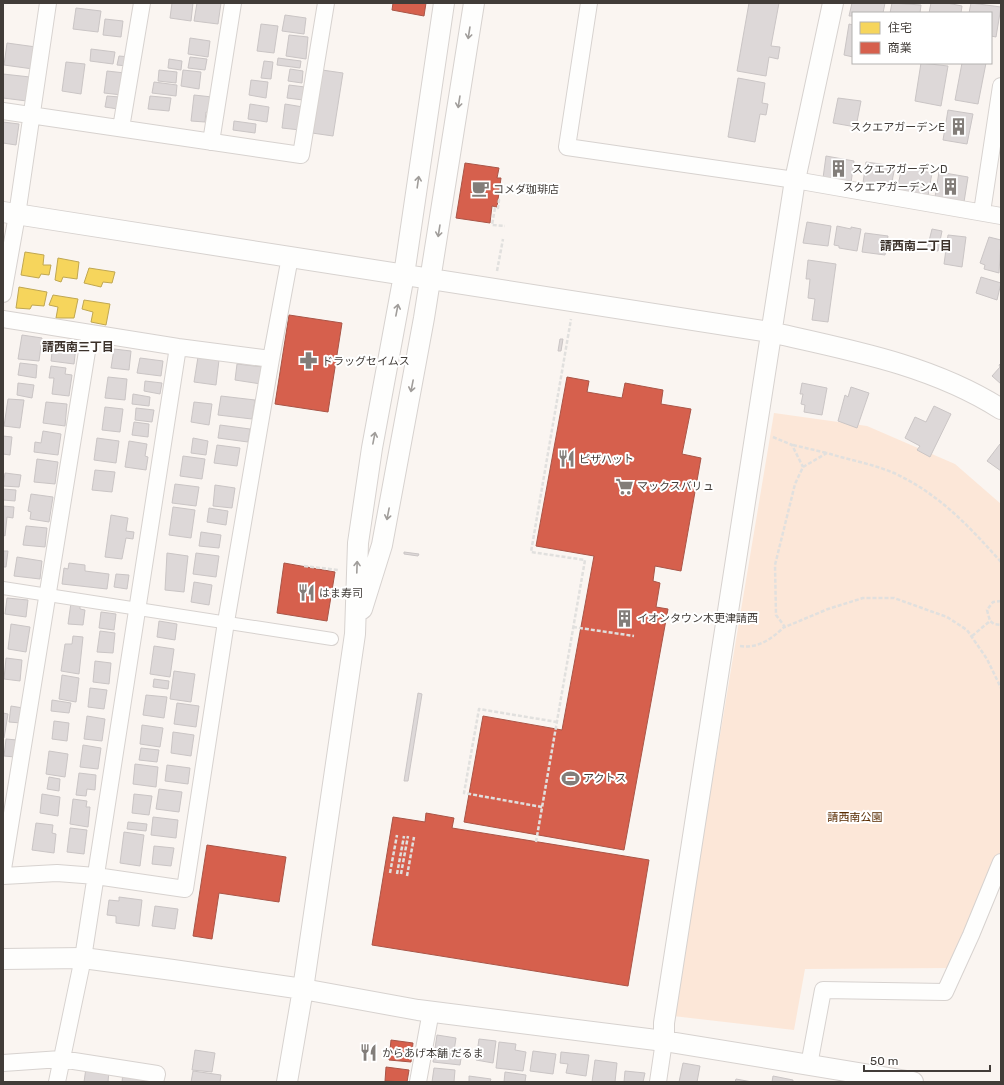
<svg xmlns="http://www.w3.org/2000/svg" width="1004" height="1085" viewBox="0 0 1004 1085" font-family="Rubik,'Noto Sans JP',sans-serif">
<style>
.green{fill:#fce7d8}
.homes{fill:#f6d55c;stroke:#c0a751}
.shops{fill:#d6604d;stroke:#a95547}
.building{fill:#ddd8d8;stroke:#cac5c5}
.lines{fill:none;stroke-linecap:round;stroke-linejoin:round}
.pedestrian-casing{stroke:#d7d2cf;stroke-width:14}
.minor-casing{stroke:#d7d2cf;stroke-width:18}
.tertiary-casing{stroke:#d7d2cf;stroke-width:22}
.path{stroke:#e1e0de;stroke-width:2.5;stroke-dasharray:4 2;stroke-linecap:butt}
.pedestrian{stroke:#fefefd;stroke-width:12}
.minor{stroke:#fefefd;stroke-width:16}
.tertiary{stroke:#fefefd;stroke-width:20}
.oneway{stroke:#a09d9a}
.labels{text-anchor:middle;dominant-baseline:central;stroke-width:4;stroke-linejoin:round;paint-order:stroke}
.poi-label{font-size:11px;fill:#413c38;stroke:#fff;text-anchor:start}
.park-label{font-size:11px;fill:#582b00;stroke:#fff}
.neighbourhood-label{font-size:12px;font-weight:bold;fill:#3b312a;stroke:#fff}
</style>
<rect width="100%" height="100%" fill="#faf5f1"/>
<path class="green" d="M774 413 867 426 955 464 1001 504V851L987 879 950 968 805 969 794 1030 673 1016Z"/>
<path class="homes" d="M25 252 44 255 43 265H51L49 275 41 274 39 278 21 275Z
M58 258 79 262 77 279 63 277 61 282 55 280Z
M89 268 115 272 112 283 103 282 101 287 84 283Z
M19 287 47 292 44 306 32 305 30 309 16 308Z
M53 295 78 299 74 318H56L58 307 49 305Z
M84 300 110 304 106 325 91 322 93 312 82 309Z"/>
<path class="shops" d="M393 3H426L424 16 392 10Z
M465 163 499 168 497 178H501L497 207 492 206 490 223 456 218Z
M289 315 342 323 328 412 275 404Z
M567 377 589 381 587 392 622 398 625 383 663 390 661 404 691 409 682 454 701 458 681 571 655 566 653 581 660 583 656 607 668 609 624 850 464 822 483 716 562 730 594 556 536 546Z
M284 563 335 572 327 621 277 613Z
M426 813 454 818 452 828 649 860 628 986 372 945 393 817 425 822Z
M207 845 286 857 279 902 219 893 212 939 193 936Z
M391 1040 413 1043 411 1062 389 1060Z
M386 1067 409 1070 407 1082 385 1081Z"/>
<path class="building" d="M172 3H193L191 21 170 18Z
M197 3H221L218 24 194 21Z
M749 3H779L771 46 780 47 778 59 769 57 766 76 737 71Z
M852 3H885L883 13H853V16H849Z
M892 3 921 5 920 13H890Z
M931 3H947L962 6 961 13H929Z
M971 3 1001 7 996 37 991 36V13H969Z
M76 8 101 11 98 32 73 29Z
M285 15 306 18 304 34 282 31Z
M105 19 123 21 121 37 103 35Z
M261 24 278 26 274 53 257 51Z
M849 24 853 25V57L844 55Z
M289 35 308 37 306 59 286 56Z
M190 38 210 41 208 57 188 54Z
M7 43 36 47 33 69 4 65Z
M91 49 115 52 113 64 90 61Z
M119 56 130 57 128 66 117 65Z
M190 57 207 59 205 70 188 68Z
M278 58 301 61 300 68 277 65Z
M169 59 182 61 181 70 168 68Z
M264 61 273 62 271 79 261 78Z
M66 62 85 64 81 94 62 91Z
M921 63 948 66 941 106 915 101Z
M962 63H986L978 104 955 100Z
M290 69 303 71 302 83 288 81Z
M159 70 177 72 176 83 158 81Z
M183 70 201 72 199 89 181 86Z
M322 70 343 73 333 136 312 133Z
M107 71 125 73 122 95 104 93Z
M3 74 30 77 27 101 3 98Z
M738 78 765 83 762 103 768 104 766 115 760 114 755 142 728 137Z
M251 80 268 82 266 98 249 95Z
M154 82 177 85 176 96 152 93Z
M289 85 305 87 303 100 287 98Z
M194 95 212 97 210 113 206 112 205 122 191 121Z
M107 96 120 97 118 109 105 107Z
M150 96 171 98 169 111 148 109Z
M838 98 861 101 856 127 833 123Z
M250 104 269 107 267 122 248 119Z
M285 104 303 107 300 130 282 128Z
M948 110 973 114 967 144 943 140Z
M234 121 256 124 255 133 233 130Z
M3 122 19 124 16 145 3 143Z
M826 156 854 161 851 183 823 178Z
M866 162 895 166 891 187 863 183Z
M902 167 932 173 928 196 897 190Z
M939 172 968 177 964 202 935 197Z
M807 222 831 226 828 246 803 243Z
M837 226 851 229V227L861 229 857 251 839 248V246L834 245Z
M932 229 942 231 938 251 927 249Z
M865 233 888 236 885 255 862 252Z
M948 235 966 237 962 267 944 264Z
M989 237 1001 240 999 273 984 269 985 265 980 263Z
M808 260 836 264 828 322 812 320 815 299 808 298 810 279H806Z
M981 277 1001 283 997 300 976 293Z
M22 335 42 338 39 361 18 359Z
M560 339H563L561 351H558Z
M53 344 76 347 74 364 51 361Z
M114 349 131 351 129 370 111 368Z
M198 357 219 360 216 385 194 382Z
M140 358 163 361 161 376 137 373Z
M20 363 37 365 36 378 18 375Z
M1001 363V384L992 376 1000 367 999 365Z
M237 364 263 367 261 384 235 380Z
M51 366 66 368 65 374 72 375 69 396 52 394 54 378H49Z
M108 377 127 379 125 400 105 398Z
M145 381 162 383 160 394 144 391Z
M18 383 34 385 32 398 17 395Z
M802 383 827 388 822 415 804 412 805 405 801 404 803 394H800Z
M851 387 869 393 857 428 838 421 845 395 848 397Z
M133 394 150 397 149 406 132 404Z
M221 396 255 400 252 419 218 415Z
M8 399 24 400 20 428 4 426Z
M46 402 67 404 65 426 43 423Z
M194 402 212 404 209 425 191 422Z
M934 406 951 414 930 457 917 450 920 446 905 438 915 417 926 422Z
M105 407 123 409 120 432 102 430Z
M136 408 154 410 152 422 135 420Z
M134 422 149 424 148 437 132 435Z
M220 425 250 429 248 442 218 438Z
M43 431 61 434 58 455 34 452 35 442 41 443Z
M3 436 12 437 10 455 3 454Z
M97 438 119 441 116 463 94 460Z
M193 438 208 441 206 455 191 453Z
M129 441 147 444 145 456 148 457 146 470 125 467Z
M1000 444 1001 445V471L987 461Z
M217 445 240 448 237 466 214 463Z
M183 456 205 459 202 479 180 476Z
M37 459 58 462 55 484 34 482Z
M95 470 115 472 112 492 92 490Z
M5 473 21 475 19 487 3 486Z
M175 484 199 487 196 506 172 503Z
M215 485 235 488 232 508 213 506Z
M3 489 16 490 15 501 3 500Z
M31 494 53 497 49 522 30 519 31 512 28 511Z
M3 506 14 507 13 518 7 517 5 536 3 535Z
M173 507 195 510 191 538 169 535Z
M209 508 228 511 226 525 207 522Z
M111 515 128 518 126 531 134 532 133 539 126 538 122 559 105 557Z
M26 526 47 528 45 547 23 545Z
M201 532 221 535 219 548 199 546Z
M3 551H8L6 567H3V569Z
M404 552 419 554 418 556 404 554Z
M167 553 188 556 184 592 165 590Z
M196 553 219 556 216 577 193 574Z
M17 557 42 561 40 579 14 576Z
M69 563 85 565V571L109 574 107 589 62 584 64 568 68 569Z
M116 574 129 575 127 589 114 587Z
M194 582 212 585 209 605 191 602Z
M7 598 28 600 26 617 5 614Z
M71 603 80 604V609L85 610 83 625 68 624Z
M101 612 116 614 114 630 99 628Z
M159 621 177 624 175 640 157 637Z
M11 624 30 627 26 652 8 649Z
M100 631 115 633 113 653 97 652Z
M73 636 83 637 79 674 61 671 65 644H72Z
M154 646 174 649 170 677 150 674Z
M6 658 22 660 20 681 4 679Z
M95 661 111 663 109 684 93 682Z
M174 671 195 674 191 702 170 699Z
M62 675 79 678 76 702 59 699Z
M154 679 169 681 168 689 153 687Z
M90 688 107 690 104 709 88 707Z
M418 693 422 694 408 781H404Z
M146 695 167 697 164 718 143 715Z
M52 700 71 703 69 713 51 711Z
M177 703 199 706 196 727 174 724Z
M11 706 23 708 21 723 9 722Z
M3 713 8 714 4 738H3Z
M87 716 105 719 102 741 84 739Z
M54 721 69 723 67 741 52 739Z
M142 725 163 728 160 747 140 744Z
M173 732 194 735 191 756 171 753Z
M6 739 17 740 15 757 4 756Z
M83 745 101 748 98 769 80 767Z
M141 748 159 750 157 762 139 760Z
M49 751 68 754 65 777 46 774Z
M135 764 158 767 156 787 133 784Z
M167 765 190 768 188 784 165 781Z
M79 773 96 775 95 790 87 789 86 796 76 795Z
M49 777 60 779 59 791 47 789Z
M159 789 182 792 179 812 156 809Z
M42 794 60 797 58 816 40 813Z
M134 794 152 796 149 815 132 813Z
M73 799 87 801 86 807H90L88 827 70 824Z
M153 817 178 820 176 838 151 835Z
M128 822 147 824 146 831 127 829Z
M36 823 53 825 52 833 56 834 54 853 32 850Z
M70 828 87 830 84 854 67 852Z
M124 832 144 835 140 866 120 863Z
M154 846 174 848 171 866 152 864Z
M119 897 142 900 139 926 116 923V916L107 915 109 900 119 901Z
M155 906 178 909 175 929 152 926Z
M437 1035 456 1038 454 1051 462 1052 460 1065 433 1062Z
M479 1039 496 1041 493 1063 476 1060Z
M499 1042 516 1044 515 1050 526 1052 523 1071 496 1068Z
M195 1050 215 1053 212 1072 192 1070Z
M533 1051 556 1054 553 1074 530 1071Z
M561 1052 589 1055 586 1076 566 1073 568 1064 560 1063Z
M595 1060 617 1063 615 1082H592Z
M683 1063 700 1066 697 1082H679Z
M86 1068 109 1071 108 1082H84Z
M434 1068 455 1070 454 1082H432Z
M193 1071 221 1075 220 1082H191Z
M625 1071 645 1073 643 1082H624Z
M505 1072 526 1075 525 1082H504Z
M123 1073 145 1077 144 1082H122Z
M469 1076 491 1079 490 1082H469Z
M773 1076 793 1080V1082H772Z
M736 1079 752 1082H735Z"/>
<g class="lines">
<defs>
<path id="pedestrian" d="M3 588 332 639"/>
<path id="minor" d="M589 3 567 147 795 180 1001 216
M3 111 301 155 326 3
M121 128 142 3
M211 142 233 3
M982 212 1001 86
M3 294 17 215 48 3
M3 319 178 347 271 359 226 622 185 889 96 876 57 873 3 876
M271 359 290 257
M3 869 90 333
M3 1063 61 1059 157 1074 155 1082
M809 1065 823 990 945 992 971 935 1001 862
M57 1082 83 958 178 347
M418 1082 431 1011
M658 1082 664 1041"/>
<path id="tertiary" d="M3 212 770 332C850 350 932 365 1001 409
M362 609 382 545 424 318 474 3
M3 959 83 958 173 970 303 989 418 1010 664 1041 913 1082
M664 1041V1023L795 180 833 3
M287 1082 303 989 355 634 358 543 372 448 404 275 444 3"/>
</defs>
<use href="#pedestrian" class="pedestrian-casing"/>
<use href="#minor" class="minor-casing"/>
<use href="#tertiary" class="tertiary-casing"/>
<path class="path" d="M498 200H499L498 208H495L492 225 505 226
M497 271 503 239
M773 437 792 445 803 467
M793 445 827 453
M1001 562C968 525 939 494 894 473 873 464 849 460 827 453L803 467 795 484 775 565 776 615 785 627 828 609 863 598H894L947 617 967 630 987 659 1001 688
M304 566 338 570
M1001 601 993 602 987 610 990 621 994 624 1001 625
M573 627 634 636
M972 636 990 621
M740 646C757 649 772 639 784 627
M542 807 464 793 479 709 557 722
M536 842 585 560 531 552 571 319
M390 873 397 835
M397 874 404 836
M401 874 408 836
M407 876 414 837"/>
<use href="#pedestrian" class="pedestrian"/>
<use href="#minor" class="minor"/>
<use href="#tertiary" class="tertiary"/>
</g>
<defs><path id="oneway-shaft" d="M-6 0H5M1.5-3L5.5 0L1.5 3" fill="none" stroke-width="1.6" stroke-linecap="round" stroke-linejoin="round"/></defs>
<g class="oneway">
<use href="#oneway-shaft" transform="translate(469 33) rotate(99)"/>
<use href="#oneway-shaft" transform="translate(459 102) rotate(99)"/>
<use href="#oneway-shaft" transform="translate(418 182) rotate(-82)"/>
<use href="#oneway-shaft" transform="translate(439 231) rotate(99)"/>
<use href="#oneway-shaft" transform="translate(397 310) rotate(-79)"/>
<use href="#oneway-shaft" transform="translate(412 386) rotate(101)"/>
<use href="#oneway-shaft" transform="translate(374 438) rotate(-79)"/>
<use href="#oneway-shaft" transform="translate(388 514) rotate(101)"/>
<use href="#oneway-shaft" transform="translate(357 567) rotate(-88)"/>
</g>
<defs>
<symbol id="building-bare" viewBox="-9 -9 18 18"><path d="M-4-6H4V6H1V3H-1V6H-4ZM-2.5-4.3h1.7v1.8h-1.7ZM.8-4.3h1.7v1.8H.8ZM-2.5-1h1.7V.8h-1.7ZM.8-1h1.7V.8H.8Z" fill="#827d79" stroke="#fff" stroke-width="2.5" paint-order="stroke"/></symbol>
<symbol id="cafe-bare" viewBox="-9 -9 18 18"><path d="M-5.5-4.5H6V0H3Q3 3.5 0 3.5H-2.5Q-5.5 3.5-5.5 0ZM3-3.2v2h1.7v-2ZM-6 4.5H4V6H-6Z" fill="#827d79" stroke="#fff" stroke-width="2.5" paint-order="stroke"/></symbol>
<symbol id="pharmacy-bare" viewBox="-9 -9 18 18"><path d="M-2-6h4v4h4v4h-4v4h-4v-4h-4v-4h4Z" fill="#827d79" stroke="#fff" stroke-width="2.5" paint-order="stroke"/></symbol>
<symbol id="restaurant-bare" viewBox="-9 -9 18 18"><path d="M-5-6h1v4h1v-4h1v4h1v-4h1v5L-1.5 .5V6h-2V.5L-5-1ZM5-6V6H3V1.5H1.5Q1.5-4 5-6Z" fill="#827d79" stroke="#fff" stroke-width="2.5" paint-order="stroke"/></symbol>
<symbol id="supermarket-bare" viewBox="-9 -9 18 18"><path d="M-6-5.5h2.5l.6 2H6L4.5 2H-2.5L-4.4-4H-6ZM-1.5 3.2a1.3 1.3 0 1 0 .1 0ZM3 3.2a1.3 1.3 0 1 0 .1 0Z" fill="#827d79" stroke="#fff" stroke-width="2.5" paint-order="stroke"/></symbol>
<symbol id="stadium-bare" viewBox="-9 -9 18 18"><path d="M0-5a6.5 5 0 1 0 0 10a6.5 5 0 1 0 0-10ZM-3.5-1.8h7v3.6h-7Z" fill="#827d79" stroke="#fff" stroke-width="2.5" paint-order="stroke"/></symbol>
</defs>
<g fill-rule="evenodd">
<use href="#building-bare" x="946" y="114" width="25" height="25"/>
<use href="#building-bare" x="826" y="156" width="25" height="25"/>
<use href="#building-bare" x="938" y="174" width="25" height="25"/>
<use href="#cafe-bare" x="468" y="176" width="25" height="25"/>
<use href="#pharmacy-bare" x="296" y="348" width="25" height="25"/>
<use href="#restaurant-bare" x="554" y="446" width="25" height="25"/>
<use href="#supermarket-bare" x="612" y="474" width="25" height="25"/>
<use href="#restaurant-bare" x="294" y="580" width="25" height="25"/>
<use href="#building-bare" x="612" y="606" width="25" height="25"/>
<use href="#stadium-bare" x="558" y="766" width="25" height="25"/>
<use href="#restaurant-bare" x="356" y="1040" width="25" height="25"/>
</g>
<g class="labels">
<g class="poi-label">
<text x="945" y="127" text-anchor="end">スクエアガーデンE</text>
<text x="852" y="169">スクエアガーデンD</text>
<text x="938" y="187" text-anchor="end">スクエアガーデンA</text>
<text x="493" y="189">コメダ珈琲店</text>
<text x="322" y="361">ドラッグセイムス</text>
<text x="579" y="459">ピザハット</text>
<text x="637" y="486">マックスバリュ</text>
<text x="319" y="593">はま寿司</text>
<text x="637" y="618">イオンタウン木更津請西</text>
<text x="583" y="778">アクトス</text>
<text x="382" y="1053">からあげ本舗 だるま</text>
</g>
<g class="park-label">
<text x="855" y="817">請西南公園</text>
</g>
<g class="neighbourhood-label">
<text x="916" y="246">請西南二丁目</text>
<text x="78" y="347">請西南三丁目</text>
</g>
</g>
<rect width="1004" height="1085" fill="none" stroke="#413c38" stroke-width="8"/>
<rect x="852" y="12" width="140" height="52" fill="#ffffff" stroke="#b3b1af"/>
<rect x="860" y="22" width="20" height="12" fill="#f6d55c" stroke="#b3b1af"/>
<text x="888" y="32" font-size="12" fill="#413c38">住宅</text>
<rect x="860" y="42" width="20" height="12" fill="#d6604d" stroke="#b3b1af"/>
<text x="888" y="52" font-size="12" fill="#413c38">商業</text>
<path d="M864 1065v6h126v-6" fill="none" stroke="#413c38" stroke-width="2"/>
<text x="870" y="1065" font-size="12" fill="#413c38" stroke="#ffffff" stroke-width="3" paint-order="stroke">50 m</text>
</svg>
